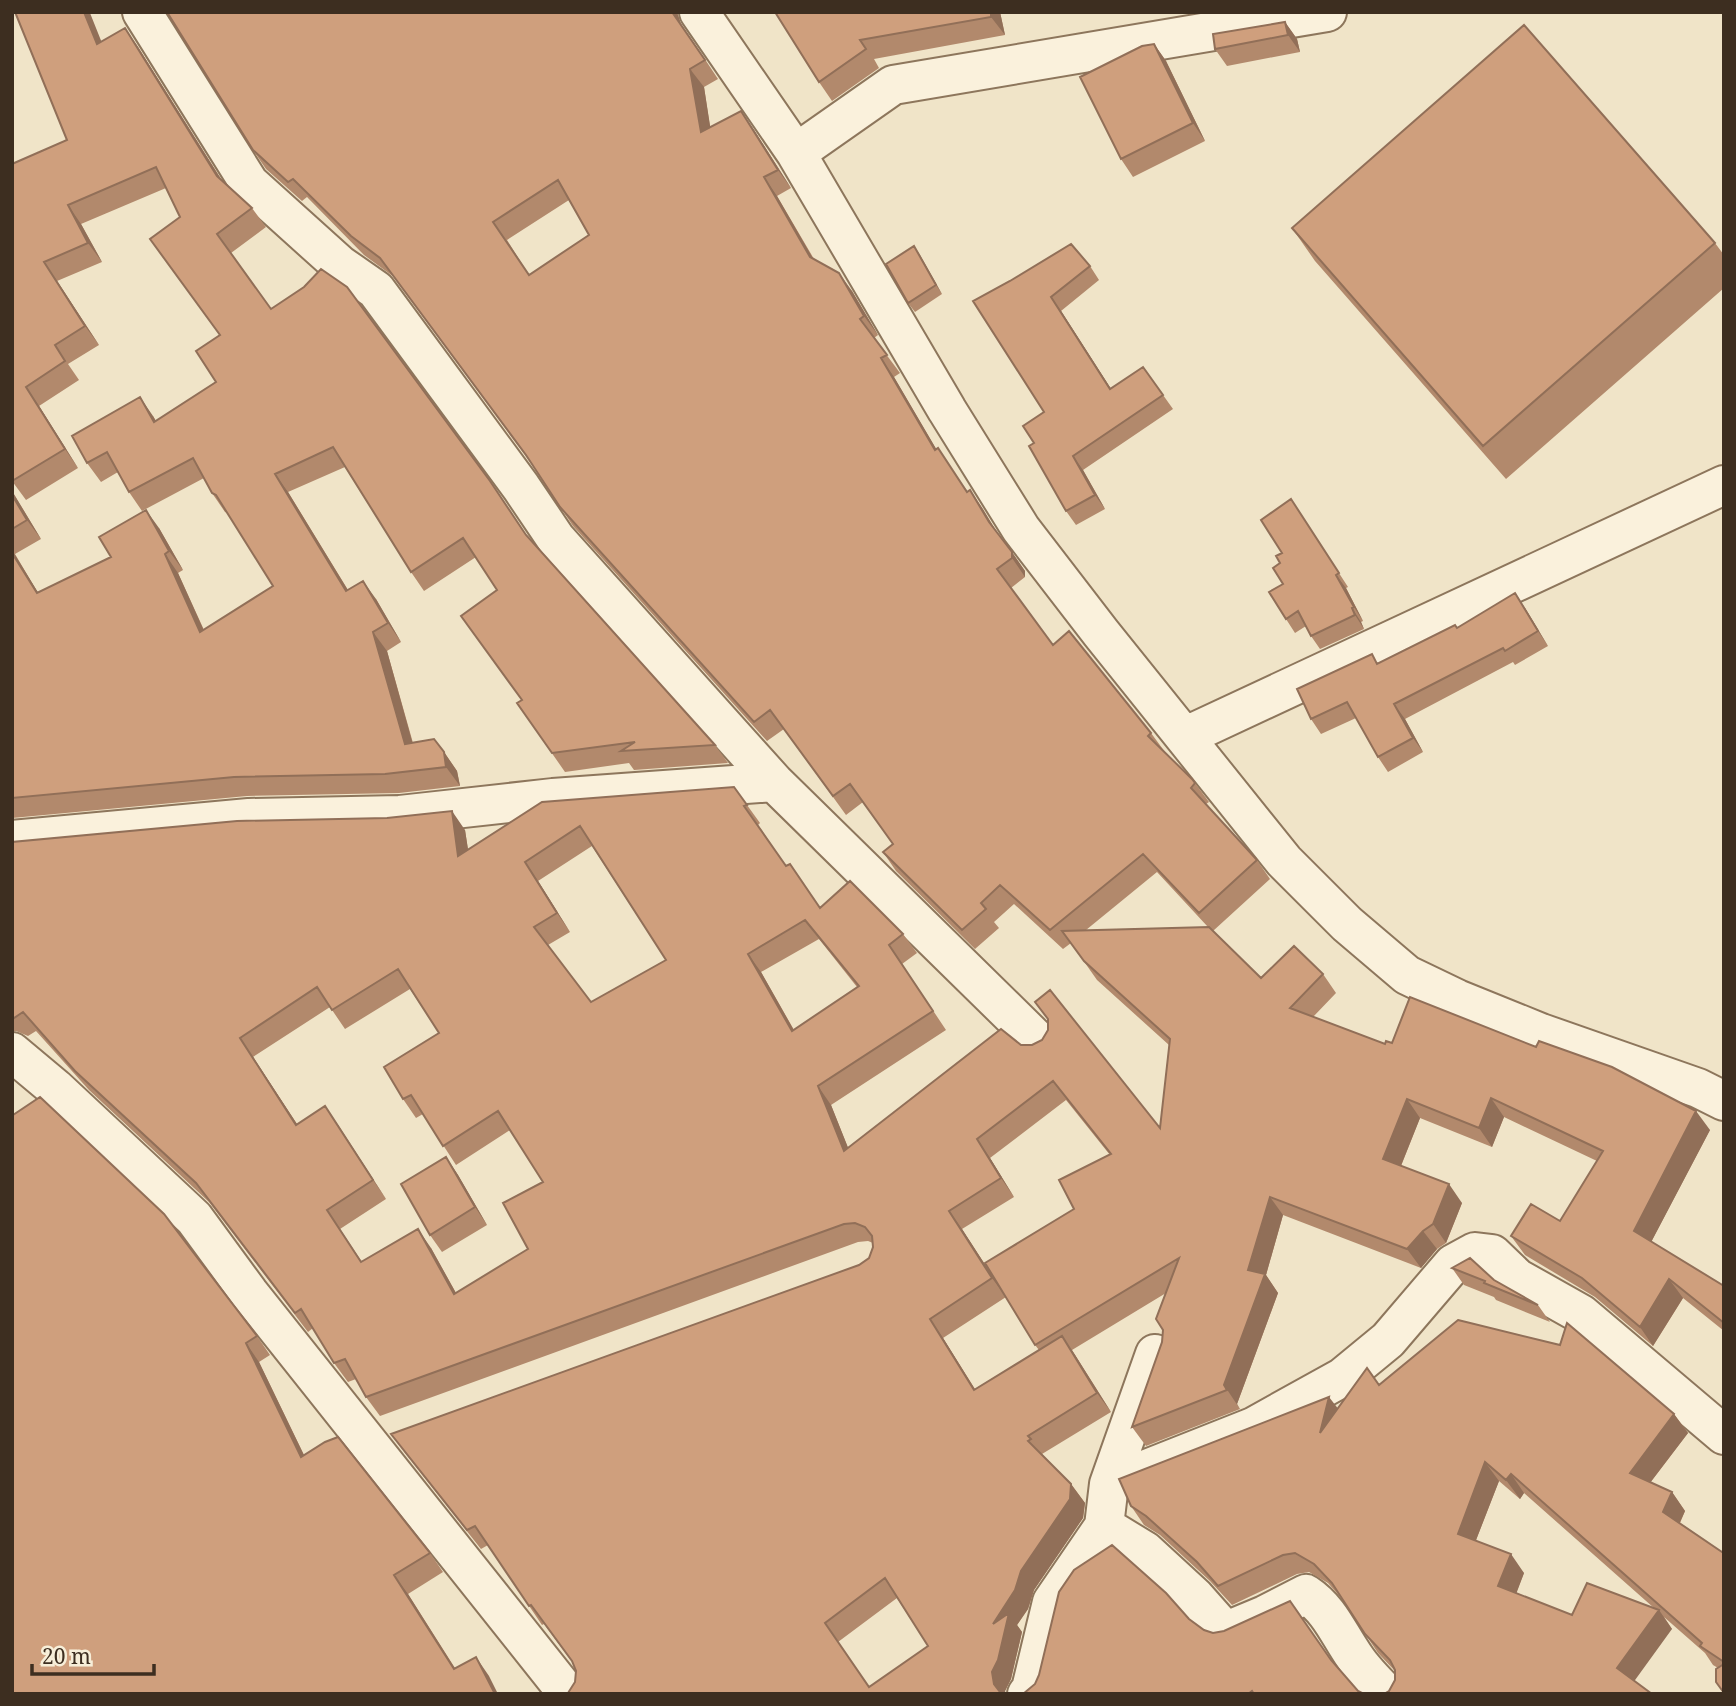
<svg xmlns="http://www.w3.org/2000/svg" width="1736" height="1706" viewBox="0 0 1736 1706" font-family="'Noto Serif',serif">
<style>
.lines{fill:none;stroke-linecap:round;stroke-linejoin:round}
.minor-casing{stroke:#8d765c;stroke-width:42}
.minor{stroke:#faf1dc;stroke-width:38}
.wall{fill:#b2896c;fill-rule:evenodd}
.shaded-wall{fill:#916f58}
.building{fill:#cf9f7d;stroke:#916f58;stroke-width:2;fill-rule:evenodd}
</style>
<rect width="100%" height="100%" fill="#f0e4c8"/>
<g class="lines">
<defs>
<path id="minor" d="M142 12 249 183 340 265 376 290 521 487 556 539 774 782 1040 1043
M699 12 796 153 947 410 1021 529 1101 633 1284 861 1347 924 1407 975 1457 999 1541 1033 1698 1088 1724 1101
M796 153 893 85 1327 12
M1186 736 1724 485
M12 840 249 818 400 815 553 798 774 782
M12 1052 55 1088 194 1218 249 1293 568 1694
M1109 1484 1253 1427 1343 1377 1388 1340 1453 1264 1475 1252 1492 1254 1517 1278 1581 1314 1724 1435
M1104 1526 1145 1551 1195 1597 1218 1623 1229 1630 1265 1615 1306 1594C1330 1610 1338 1633 1354 1656 1363 1670 1375 1682 1387 1694
M1027 1694 1031 1689 1052 1602 1104 1526 1109 1484 1155 1354"/>
</defs>
<use href="#minor" class="minor-casing"/>
<use href="#minor" class="minor"/>
</g>
<path class="wall" d="M775 12H1000L1005 35 874 59 879 68 832 101 819 82Z
M677 13 681 24 718 79 704 87 710 127 741 111 754 130 791 188 777 196 814 259 852 291 878 335 874 338 900 373 894 377 936 449 968 492 970 490 997 532 1025 571V577L1011 588 1053 645 1151 733 1165 752 1195 783 1209 802 1206 804 1257 860 1270 879 1213 931 1261 978 1323 974 1336 993 1313 1017 1385 1044 1710 1130 1651 1242 1724 1286V1331L1683 1298 1653 1346 1595 1297 1525 1255 1511 1236 1560 1221 1597 1161 1504 1117 1492 1147 1420 1118 1401 1166 1462 1203 1446 1243 1437 1249 1421 1268 1283 1215 1266 1275 1278 1293 1237 1404 1240 1409 1146 1446 1132 1427 1162 1342 1166 1293 1072 1350 1111 1412 1042 1454 1071 1484 1085 1503 1083 1518 1034 1590 1028 1609 1017 1625 1022 1632 1011 1679 1005 1691 568 1693 575 1682 576 1671 573 1663 544 1624 542 1625 488 1545 481 1549 405 1453 391 1434 859 1265 869 1258 873 1247V1243L868 1241 858 1242 380 1416 366 1397 356 1379 348 1382 334 1363 313 1328 308 1332 209 1202 89 1090 36 1031 28 1036 16 1031H12V842L465 830 468 850 734 787 760 823 758 825 786 866 820 907 903 934 917 953 902 964 946 1030 831 1105 848 1148 1021 1045H1032L1042 1040 1048 1030V1020L1035 1002 1160 1128 1169 1045 1097 980 1071 943 1063 949 1014 904 994 922 999 928 975 949 896 871 883 852 893 844 863 802 846 815 784 729 767 741 573 526 533 466 394 277 364 255 307 197 302 201 266 169 253 150ZM569 200 589 235 529 275 507 240ZM592 846 666 960 591 1002 548 945 570 932 538 881ZM1157 872 1208 927 1086 930ZM819 939 857 987 794 1030 761 972ZM410 989 439 1033 403 1099 416 1118 423 1114 456 1165 510 1130 543 1182 528 1249 456 1293 431 1248 362 1262 340 1229 386 1199 338 1125 297 1124 253 1057 330 1007 345 1029ZM1066 1100 1110 1155 1074 1209 1035 1345 1039 1350 975 1389 943 1338 1006 1297 962 1229 1014 1197 990 1158ZM897 1598 928 1646 869 1687 838 1642Z
M1285 22 1297 39 1300 52 1227 66 1215 49Z
M125 28 138 47 221 179 252 208 266 227 231 253 271 309 528 537 715 745 728 763 634 770 629 763 565 772 517 703 521 700 497 590 476 557 424 591 411 572 345 467 288 492 348 590 376 599 401 642 387 651 413 743 444 752 457 771 460 786 399 793 247 796 12 818V491L41 539 15 554 38 593 111 557 159 528 183 570 178 573 204 630 273 586 228 513 225 512 212 493 204 478 142 511 129 492 118 472 101 482 87 463 153 416 156 421 216 382 219 335 180 217 166 188 81 224 102 262 57 281 99 345 68 364 79 380 39 406 78 468 26 500 12 481V164L67 140 101 42Z
M1154 44 1166 61 1205 141 1133 177 1121 159Z
M1292 228 1715 243 1724 255V288L1506 479 1315 261Z
M914 246 942 294 915 312 908 303Z
M1090 266 1099 280 1061 311 1111 389 1143 367 1173 409 1083 470 1105 509 1076 525 1066 511 1034 443 1044 412 973 301Z
M1300 513 1348 587 1346 588 1363 621 1361 622 1364 629 1320 649 1311 636 1306 626 1295 633 1286 619 1280 563 1282 553Z
M1525 608 1548 646 1515 665 1513 662 1405 719 1423 752 1388 772 1378 757 1356 718 1321 734 1311 719 1379 663 1457 628Z
M14 1114 257 1336 270 1355 259 1362 304 1455 430 1553 443 1572 408 1594 455 1668 489 1676 12 1694Z
M446 1157 458 1175 487 1225 442 1252 430 1235Z
M1452 1268 1494 1280 1538 1305 1550 1322 1496 1300 1494 1297 1464 1285Z
M1379 1385 1674 1414 1688 1433 1650 1483 1672 1492 1685 1511 1680 1523 1722 1552 1724 1550V1693L1718 1668 1713 1665 1705 1653 1664 1617 1672 1629 1389 1691 1395 1680V1671L1378 1653 1342 1599 1328 1583 1309 1572 1297 1574 1232 1605 1210 1581 1160 1535 1144 1525 1131 1506 1338 1408ZM1499 1481 1520 1499 1524 1493 1654 1608 1572 1615 1516 1593 1524 1573 1476 1540Z"/>
<path class="shaded-wall" d="M84 12 90 13 110 63 97 44Z
M672 12H677L681 24 718 79Z
M991 12H1000L1005 35 991 17Z
M1285 22 1297 39 1300 52 1288 35Z
M125 28 138 47 231 195 217 176Z
M1154 44 1166 61 1205 141 1193 123Z
M690 69 704 87 714 151 701 132Z
M741 111 754 130 791 188 778 170Z
M764 177 777 196 823 276 810 257Z
M68 205 81 224 102 262 88 243Z
M914 246 920 255 942 294 936 285Z
M44 262 57 281 99 345 85 326Z
M839 273 852 291 878 335 864 316Z
M1051 297 1061 311 1120 403 1110 389Z
M881 358 894 377 948 469 935 450Z
M26 387 39 406 78 468 65 449Z
M140 397 153 416 167 441 154 422Z
M1073 456 1083 470 1105 509 1095 495Z
M275 474 288 492 360 610 346 591Z
M970 490 983 509 1002 541 989 522Z
M12 491 41 539 27 520 12 495Z
M146 510 159 528 183 570 169 551Z
M12 550 50 612 37 593 12 553Z
M1012 552 1025 571V577L1012 558Z
M165 554 178 573 213 651 200 632Z
M1336 575 1346 588 1363 621 1354 607Z
M363 581 376 599 401 642 388 623Z
M1515 593 1525 608 1548 646 1538 631Z
M1352 608 1361 622 1364 629 1355 615Z
M373 632 387 651 418 763 405 744Z
M1394 704 1405 719 1423 752 1413 738Z
M444 752 457 771 460 786 446 767Z
M452 811 465 830 472 875 458 856Z
M525 862 538 881 570 932 557 913Z
M748 954 761 972 805 1050 792 1031Z
M240 1038 253 1057 310 1144 296 1125Z
M818 1086 831 1105 857 1170 844 1151Z
M1491 1098 1504 1117 1492 1147 1479 1128Z
M1407 1099 1420 1118 1396 1178 1383 1159Z
M325 1106 338 1125 386 1199 373 1180Z
M1696 1111 1710 1130 1647 1250 1634 1231Z
M977 1139 990 1158 1014 1197 1001 1178Z
M446 1157 458 1175 487 1225 475 1207Z
M1449 1184 1462 1203 1446 1243 1433 1224Z
M1270 1197 1283 1215 1266 1275 1278 1293 1237 1404 1240 1409 1224 1385 1248 1270Z
M949 1211 962 1229 1006 1297 992 1278Z
M418 1229 431 1248 467 1313 454 1294Z
M1423 1231 1437 1249 1421 1268 1407 1249Z
M1669 1279 1683 1298 1653 1346 1640 1327Z
M930 1319 943 1338 987 1409 974 1390Z
M1062 1336 1075 1355 1111 1412 1097 1393Z
M246 1343 259 1362 314 1476 301 1457Z
M1329 1397 1343 1415 1320 1433Z
M1674 1414 1688 1433 1643 1492 1630 1473Z
M1485 1462 1499 1481 1471 1553 1458 1534Z
M1511 1474 1524 1493 1520 1499 1506 1480Z
M1071 1484 1085 1503 1083 1518 1034 1590 1028 1609 1017 1625 1022 1632 1011 1679 1005 1691 1006 1694H1001L994 1684 992 1672 993 1624 1021 1571Z
M1672 1492 1685 1511 1676 1531 1663 1512Z
M1511 1554 1524 1573 1512 1605 1498 1586Z
M394 1575 408 1594 467 1688 454 1669Z
M1659 1610 1672 1629 1630 1687 1617 1668Z
M476 1657 489 1676 498 1694H495Z"/>
<path class="building" d="M15 12H84L97 44 125 28 217 176 252 208 217 234 271 309 304 287 321 269 347 287 490 481 526 535 715 745 621 751 635 742 552 753 517 703 522 700 461 616 497 590 463 538 411 572 333 447 275 474 346 591 363 581 388 623 373 632 405 744 434 739 444 752 446 767 385 774 234 777 12 798V553L37 593 111 557 99 537 146 510 169 551 165 554 200 632 273 586 216 495 212 493 193 458 129 492 107 452 87 463 72 436 140 397 154 422 216 382 196 351 220 335 150 239 180 217 156 167 68 205 88 243 44 262 85 326 55 345 65 361 26 387 65 449 12 481V164L67 140Z
M167 12H672L705 60 690 69 701 132 741 111 778 170 764 177 810 257 839 273 864 316 860 319 887 355 881 358 935 450 938 448 967 492 970 490 989 522 1012 552V558L997 569 1053 645 1069 631 1151 733 1148 736 1192 779 1195 783 1191 788 1257 860 1199 913 1143 854 1050 930 1000 885 981 903 986 909 962 930 883 852 893 844 850 784 833 796 770 710 754 722 560 507 526 455 380 258 351 236 293 179 288 182 253 150ZM558 180 589 235 529 275 493 222Z
M775 12H991V17L860 40 866 49 819 82Z
M1285 22 1288 35 1215 49 1213 34Z
M1524 25 1715 243 1483 446 1292 228Z
M1154 44 1193 123 1121 159 1080 77 1142 46Z
M1071 244 1090 266 1051 297 1110 389 1143 367 1163 395 1073 456 1095 495 1066 511 1029 446 1034 443 1023 426 1044 412 973 301 1010 281Z
M914 246 936 285 908 303 886 264Z
M12 495 27 520 12 529Z
M1291 499 1339 573 1336 575 1354 607 1352 608 1355 615 1311 636 1298 611 1286 619 1269 592 1283 584 1273 568 1280 563 1276 556 1282 553 1261 520Z
M1515 593 1538 631 1505 651 1503 648 1394 704 1413 738 1378 757 1347 702 1311 719 1297 689 1372 654 1377 664 1455 625 1457 628Z
M734 787 747 805 744 806 786 866 790 864 820 908 850 881 903 934 889 945 933 1011 818 1086 844 1151 1001 1029 1021 1045H1032L1042 1040 1048 1030V1019L1035 1002 1050 990 1160 1128 1170 1039 1084 961 1062 931 1209 927 1261 978 1294 946 1323 974 1290 1008 1385 1044 1386 1041 1392 1043 1410 997 1536 1047 1539 1041 1612 1067 1696 1111 1634 1231 1724 1286V1323L1669 1279 1640 1327 1582 1278 1511 1236 1531 1204 1560 1221 1603 1151 1491 1098 1479 1128 1407 1099 1383 1159 1449 1184 1433 1224 1423 1231 1407 1249 1270 1197 1248 1270 1265 1274 1224 1385 1227 1390 1132 1427 1162 1342 1163 1330 1156 1319 1179 1258 1035 1345 985 1263 1074 1209 1059 1180 1111 1154 1053 1081 977 1139 1001 1178 949 1211 992 1278 930 1319 974 1390 1062 1336 1097 1393 1028 1436 1031 1439 1028 1441 1071 1484 1070 1499 1021 1571 1015 1590 993 1624 1009 1613 998 1660 992 1672 994 1684 1000 1692 1004 1694H565L568 1693 575 1682 576 1671 572 1661 531 1605 529 1606 475 1526 467 1530 391 1434 859 1265 869 1258 873 1247 872 1236 865 1227 855 1223 844 1224 366 1397 345 1359 334 1363 301 1309 295 1313 196 1183 75 1071 23 1012 14 1018 12 1017V842L237 821 387 818 452 811 458 856 542 802ZM580 826 666 960 591 1002 534 927 557 913 525 862ZM805 920 859 986 792 1031 748 954ZM398 969 439 1033 384 1067 403 1099 411 1095 443 1146 498 1111 543 1182 503 1203 528 1249 454 1294 418 1229 361 1262 327 1210 373 1180 325 1106 296 1125 240 1038 317 987 332 1010ZM885 1578 928 1646 869 1687 825 1623Z
M40 1097 164 1214 257 1336 246 1343 301 1457 325 1442 338 1437 430 1553 394 1575 454 1669 476 1657 495 1694H12V1114L13 1115Z
M446 1157 475 1207 430 1235 401 1184Z
M1470 1258 1494 1280 1538 1305 1484 1283 1485 1281 1452 1268Z
M1458 1320 1560 1345 1567 1323 1674 1414 1630 1473 1672 1492 1663 1512 1722 1552 1724 1550V1662L1700 1646 1702 1643 1511 1474 1506 1480 1485 1462 1458 1534 1511 1554 1498 1586 1572 1615 1587 1583 1659 1610 1617 1668 1652 1694H1384L1389 1691 1395 1680V1670L1390 1660 1365 1634 1332 1583 1314 1564 1295 1553 1283 1555 1218 1586 1197 1562 1146 1516 1131 1506 1119 1479 1329 1397 1320 1433 1367 1368 1379 1385Z
M1112 1545 1166 1593 1189 1619 1204 1630 1213 1633 1224 1631 1290 1601 1331 1660 1358 1691 1364 1694H1254L1252 1691 1248 1694H1023L1035 1684 1039 1675 1059 1592 1074 1570Z
M1724 1664V1693L1716 1682V1669Z"/>
<rect width="1736" height="1706" fill="none" stroke="#3d2e20" stroke-width="28"/>
<path d="M32 1664v10h122v-10" fill="none" stroke="#3d2e20" stroke-width="3.5"/>
<text x="42" y="1664" font-size="21" fill="#3d2e20" stroke="#f7eed8" stroke-width="5" paint-order="stroke">20 m</text>
</svg>
